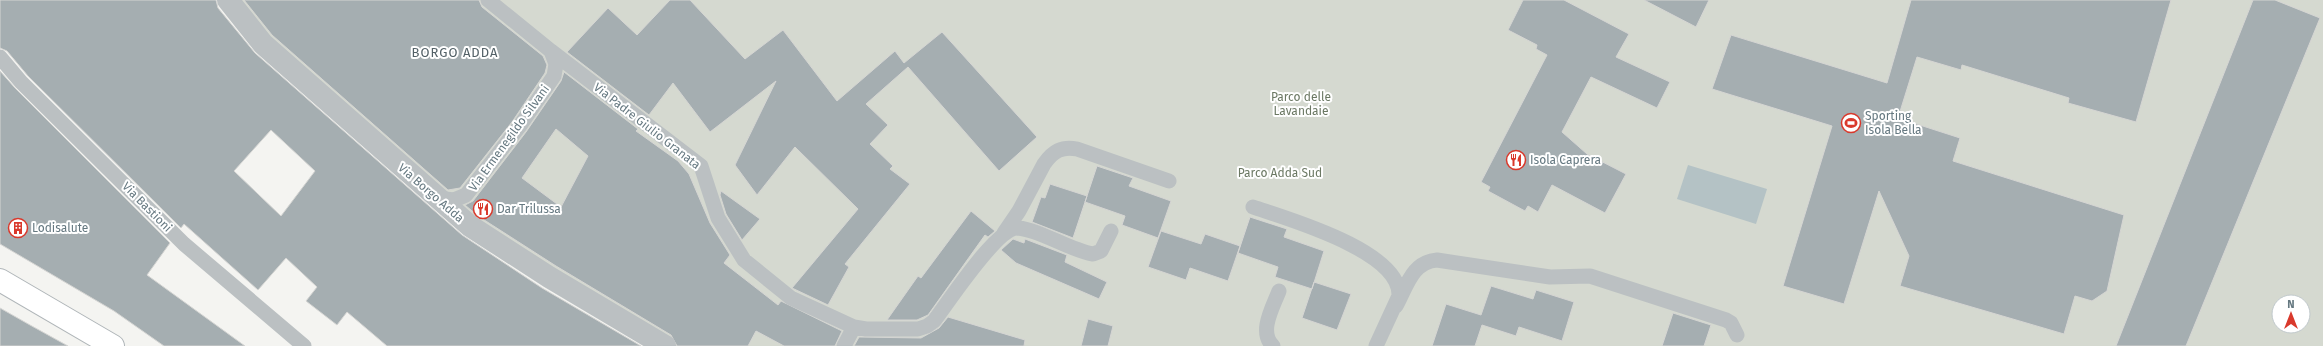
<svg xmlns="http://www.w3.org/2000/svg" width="2323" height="346" viewBox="0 0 2323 346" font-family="'Fira Sans',sans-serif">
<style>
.green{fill:#d5d9d0;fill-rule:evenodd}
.water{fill:#b4c2c5}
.building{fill:#a5aeb1;stroke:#d5d5d3;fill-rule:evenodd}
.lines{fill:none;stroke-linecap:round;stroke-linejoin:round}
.secondary-casing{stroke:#b0b6b9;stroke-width:24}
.lane{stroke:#bbc0c2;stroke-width:15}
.street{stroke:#bbc0c2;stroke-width:22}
.secondary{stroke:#fff;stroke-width:22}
.labels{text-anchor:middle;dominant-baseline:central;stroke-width:4;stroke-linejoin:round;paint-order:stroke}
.park-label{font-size:12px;fill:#6b7863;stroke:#fff}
.poi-label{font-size:12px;fill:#657880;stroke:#fff;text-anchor:start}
.street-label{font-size:12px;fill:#657880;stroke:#fff}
.neighbourhood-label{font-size:13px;letter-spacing:1px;fill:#526066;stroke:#fff}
</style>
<rect width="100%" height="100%" fill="#f4f4f1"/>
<path class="green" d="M237 0H2323V346H677L554 274 462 211 270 41ZM2279 302H2303V326H2279Z"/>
<path class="water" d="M1688 165 1767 189 1756 224 1677 199Z"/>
<path class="building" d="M0 0H216L218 8 255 53 462 235 542 288 641 346H387L347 312 337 325 306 301 317 287 286 258 258 290 184 224 181 228 28 76 7 51 0 48ZM271 130 315 171 281 216 234 171Z
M244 0H479L482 7 543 56 547 65 545 73 512 122 460 188 448 190 272 35Z
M670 0H690L745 59 783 30 837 101 895 51 904 63 942 32 1037 137 999 171 908 67 866 104 888 125 870 144 893 166 890 169 910 184 845 264 849 267 828 305 792 288 858 209 795 147 757 195 735 165 776 81 710 132 673 83 649 115 567 52 608 8 637 35Z
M1523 0H1564L1629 34 1616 57 1670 82 1657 108 1591 77 1562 132 1587 154 1626 174 1605 213 1552 185 1538 212 1528 206 1525 211 1488 191 1490 187 1481 182 1547 55 1536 49 1537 45 1508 30Z
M1644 0H1709L1696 27Z
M1911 0H2171L2136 122 2068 103 2069 98 1962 65 1961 70 1917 57 1898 118 1960 138 1953 161 2124 215 2107 291 2092 301 2075 296 2064 334 1900 286 1909 256 1879 191 1844 304 1783 286 1832 126 1712 89 1731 35 1887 83Z
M2253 0H2275L2320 18 2186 346H2116Z
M0 71 15 88 170 243 147 275 245 346H164L114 311 0 244Z
M564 72 638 129 636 131 678 161 689 174 710 223 730 255 724 263 778 305 781 301 842 331 835 346H784L756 331 748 346H677L671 335 556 266 478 216 465 205 473 201 526 132 561 81ZM556 129 588 156 561 207 522 178Z
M1097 166 1133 178 1129 186 1171 201 1158 238 1122 225 1125 216 1085 202Z
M1050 184 1087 196 1073 238 1032 222 1041 197 1045 198Z
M721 191 760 219 742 240 726 214 720 195Z
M971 211 995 231 988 237 985 235 928 315 917 320H887L918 276 921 278Z
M1250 217 1287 229 1284 237 1324 251 1312 289 1275 277 1278 267 1238 253Z
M1161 231 1201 244 1205 234 1240 246 1228 281 1190 268 1186 280 1148 267Z
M1013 239 1024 243 1025 239 1067 255 1065 262 1107 282 1099 299 1016 263 1001 250Z
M1314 282 1351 294 1337 330 1302 318Z
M1491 286 1533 299 1536 290 1574 302 1562 341 1519 327 1516 336 1482 325 1475 346H1432L1446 304 1481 315Z
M0 308 30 325 68 346H0Z
M1673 313 1711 325 1704 346H1662Z
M948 317 1025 340 1024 346H854L859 337 921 338 939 328Z
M1088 319 1113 326 1108 346H1081Z"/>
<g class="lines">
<defs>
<path id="secondary" d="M0 280 113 346"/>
</defs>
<use href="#secondary" class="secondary-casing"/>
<path class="lane" d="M488 0 551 51 701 166 718 218 744 260 791 298 854 327 866 329H918L927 326 934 321C948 303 997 227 1018 228 1041 230 1069 250 1093 254L1101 251 1111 231
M0 57 21 82 184 244 304 346
M437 198 454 200 466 195 519 127 554 76 556 64 551 51
M1253 207C1288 219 1401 251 1399 296L1376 346
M1004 233 1019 211 1044 164C1053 151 1062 146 1077 149L1169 181
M1396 306C1407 286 1412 262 1437 260L1550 277 1590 276 1726 320 1731 323 1737 335
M844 346 854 327
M1273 346C1258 332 1273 307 1279 291"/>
<path class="street" d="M228 0 263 44 470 226 549 277 665 346"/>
<use href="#secondary" class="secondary"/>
</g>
<defs>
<symbol id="stadium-ring" viewBox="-11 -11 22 22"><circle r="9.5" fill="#fff" stroke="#d9392c" stroke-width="1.5"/><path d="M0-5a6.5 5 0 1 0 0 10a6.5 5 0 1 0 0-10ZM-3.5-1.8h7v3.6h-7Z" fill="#d9392c"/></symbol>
<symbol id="restaurant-ring" viewBox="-11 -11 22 22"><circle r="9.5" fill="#fff" stroke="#d9392c" stroke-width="1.5"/><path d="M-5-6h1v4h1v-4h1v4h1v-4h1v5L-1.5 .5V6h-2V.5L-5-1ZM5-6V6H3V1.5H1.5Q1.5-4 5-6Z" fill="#d9392c"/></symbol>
<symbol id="building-ring" viewBox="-11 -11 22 22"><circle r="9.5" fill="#fff" stroke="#d9392c" stroke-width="1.5"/><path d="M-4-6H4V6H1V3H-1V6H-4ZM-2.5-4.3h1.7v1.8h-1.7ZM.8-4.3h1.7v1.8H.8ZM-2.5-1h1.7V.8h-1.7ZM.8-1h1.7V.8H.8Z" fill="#d9392c"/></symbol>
</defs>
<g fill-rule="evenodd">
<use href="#stadium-ring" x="1840" y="112" width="22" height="22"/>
<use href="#restaurant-ring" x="1505" y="149" width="22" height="22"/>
<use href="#restaurant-ring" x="472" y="198" width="22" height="22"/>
<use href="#building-ring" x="7" y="217" width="22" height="22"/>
</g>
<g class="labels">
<g class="park-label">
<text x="1301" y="97">Parco delle<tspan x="1301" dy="14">Lavandaie</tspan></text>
<text x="1280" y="173">Parco Adda Sud</text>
</g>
<g class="poi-label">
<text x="1865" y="116">Sporting<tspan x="1865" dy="14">Isola Bella</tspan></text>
<text x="1530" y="160">Isola Caprera</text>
<text x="497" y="209">Dar Trilussa</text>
<text x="32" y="228">Lodisalute</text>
</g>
<g class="street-label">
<text transform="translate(647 126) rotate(38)">Via Padre Giulio Granata</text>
<text transform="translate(509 138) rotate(-54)">Via Ermenegildo Silvani</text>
<text transform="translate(431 193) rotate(41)">Via Borgo Adda</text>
<text transform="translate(147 207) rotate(45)">Via Bastioni</text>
</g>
<g class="neighbourhood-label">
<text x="455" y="52">BORGO ADDA</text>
</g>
</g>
<g transform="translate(2291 314)"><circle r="19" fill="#ffffff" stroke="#c1c9cc"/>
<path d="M0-3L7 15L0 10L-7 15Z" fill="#d9392c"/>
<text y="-6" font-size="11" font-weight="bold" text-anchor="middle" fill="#657880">N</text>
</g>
</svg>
